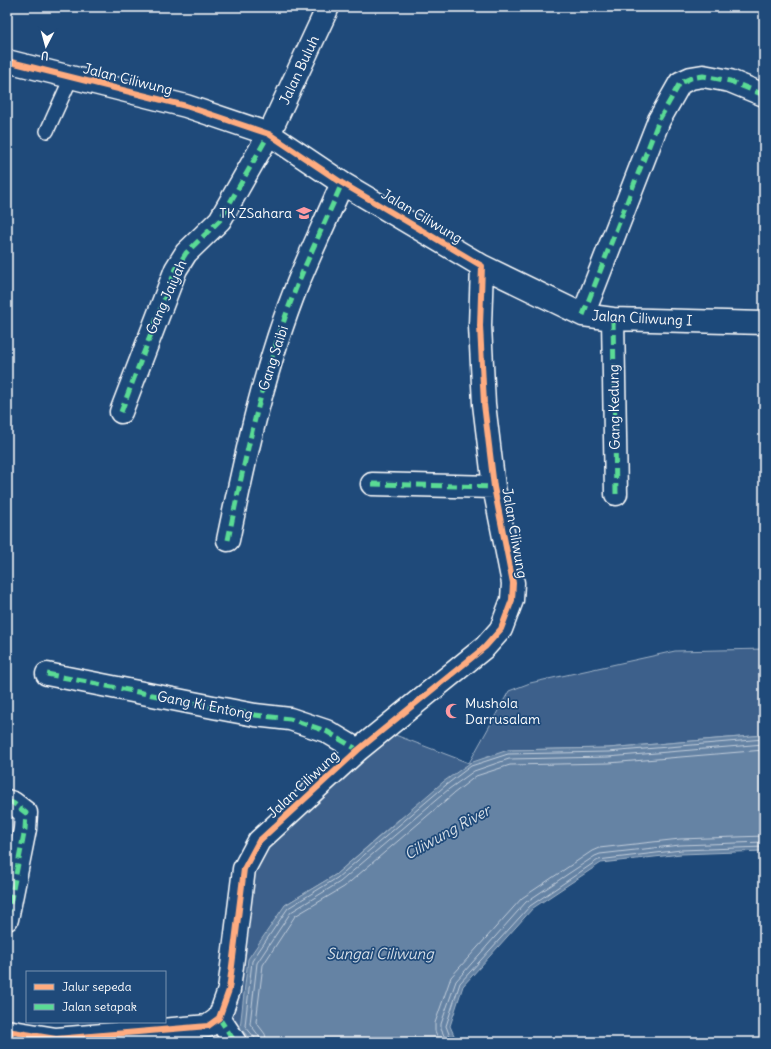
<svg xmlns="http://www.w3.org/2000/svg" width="771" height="1049" viewBox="0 0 771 1049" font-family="Delius,sans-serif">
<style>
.green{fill:#3c618b;stroke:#9eb0c5}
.water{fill:#6583a4;stroke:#a3b5c8}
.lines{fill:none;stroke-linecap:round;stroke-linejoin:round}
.shore{stroke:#c1cddb;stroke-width:1}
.lane-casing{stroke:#fff;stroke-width:16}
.street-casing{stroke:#fff;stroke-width:25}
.lane{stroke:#1f4a7a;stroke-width:13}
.street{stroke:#1f4a7a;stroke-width:22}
.quiet{stroke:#5adb95;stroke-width:5;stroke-dasharray:10 5;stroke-linecap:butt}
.cycleway-casing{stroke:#1f4a7a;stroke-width:8}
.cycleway{stroke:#ffac80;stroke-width:6}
.labels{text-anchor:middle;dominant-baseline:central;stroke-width:3.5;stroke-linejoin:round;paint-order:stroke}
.street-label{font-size:14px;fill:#fff;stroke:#1f4a7a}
.poi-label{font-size:14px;fill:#fff;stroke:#1f4a7a;text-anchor:end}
.water-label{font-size:15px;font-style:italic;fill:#d8e0e8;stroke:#1f4a7a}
</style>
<rect width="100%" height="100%" fill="#1f4a7a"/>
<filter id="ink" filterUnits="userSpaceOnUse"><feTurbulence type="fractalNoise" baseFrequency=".025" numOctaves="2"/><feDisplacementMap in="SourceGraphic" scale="8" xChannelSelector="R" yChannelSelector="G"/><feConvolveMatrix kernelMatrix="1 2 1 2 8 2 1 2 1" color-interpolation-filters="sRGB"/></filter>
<g filter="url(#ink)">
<path class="green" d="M764 649V735L608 748 508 750 398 820 335 875 285 905 240 1028 253 1042H215L208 1026 219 1018 244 869 382 730 469 763 509 691 530 683 675 651Z"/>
<path class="water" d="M764 735V851L681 854 601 863 533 908 463 986 450 1026 457 1042H253L240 1028 248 959 285 905 335 875 443 782 470 763 508 750 608 748Z"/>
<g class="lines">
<path class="shore" d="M256 1042 255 1038 245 1026 252 961 288 908 337 878 446 785 471 766 508 754 608 752 764 739
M261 1042 259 1036 250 1024 257 963 291 912 340 882 449 789 474 771 509 759 608 757 764 744
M267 1042 265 1034 256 1022 263 965 295 916 344 887 453 794 476 776 510 765 609 763 764 750
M440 1042 435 1031V1023L451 977 522 898 592 851 599 848 680 839 764 836
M447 1042 441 1029V1024L456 981 526 902 595 856 600 854 680 845 764 842
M452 1042 446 1026 460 983 530 906 598 860 681 850 764 847"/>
<defs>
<path id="lane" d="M47 131 71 78"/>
<path id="street" d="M7 61 186 106 269 134 342 183 482 266 480 326 484 404 494 487 513 583 512 600 501 629 485 647 358 750 259 841 244 869 229 990 219 1018 208 1026 56 1039 7 1031
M482 266 583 315 613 319 764 323
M583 315 659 120 680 83 691 78 703 76 730 81 764 95
M613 319 616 494
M121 412 176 269 186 253 220 220 269 134 328 7
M372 484 494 487
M228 540C246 453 265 365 298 283 312 249 328 216 342 183
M47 674 213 707 255 715 290 719 326 731 358 750
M7 801 13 803 26 813 25 829 7 919
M219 1018 235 1042"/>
</defs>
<use href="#lane" class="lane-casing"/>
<use href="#street" class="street-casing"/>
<use href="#lane" class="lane"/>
<use href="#street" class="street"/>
<path class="quiet" d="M7 75 12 63
M583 315 659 120 680 83 691 78 703 76 730 81 764 95
M613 319 616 494
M121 412 176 269 186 253 220 220 269 134
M372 484 494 487
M228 540C246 453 265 365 298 283 312 249 328 216 342 183
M47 674 213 707 255 715 290 719 326 731 358 750
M7 801 13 803 26 813 25 829 7 919
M219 1018 235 1042"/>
<defs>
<path id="cycleway" d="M7 61 186 106 269 134 342 183 482 266 480 326 484 404 494 487 513 583 512 600 501 629 485 647 358 750 259 841 244 869 229 990 219 1018 208 1026 56 1039 7 1031"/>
</defs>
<use href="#cycleway" class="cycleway-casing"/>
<use href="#cycleway" class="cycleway"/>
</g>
</g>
<defs>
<symbol id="school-bare" viewBox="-9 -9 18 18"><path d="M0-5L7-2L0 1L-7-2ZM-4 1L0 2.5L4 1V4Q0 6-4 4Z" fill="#ff9aa2" stroke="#1f4a7a" stroke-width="2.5" paint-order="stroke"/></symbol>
<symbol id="mosque-bare" viewBox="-9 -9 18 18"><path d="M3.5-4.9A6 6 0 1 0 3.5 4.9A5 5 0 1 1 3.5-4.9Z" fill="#ff9aa2" stroke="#1f4a7a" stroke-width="2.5" paint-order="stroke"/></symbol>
</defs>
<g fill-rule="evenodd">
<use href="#school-bare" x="293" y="202" width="22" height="22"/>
<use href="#mosque-bare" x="442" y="700" width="22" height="22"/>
</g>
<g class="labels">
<g class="street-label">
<text transform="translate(299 70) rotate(-65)">Jalan Buluh</text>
<text transform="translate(128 79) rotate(14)">Jalan Ciliwung</text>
<text transform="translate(422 216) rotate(31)">Jalan Ciliwung</text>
<text transform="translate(166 297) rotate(-66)">Gang Jaiyah</text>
<text transform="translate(642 318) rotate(3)">Jalan Ciliwung I</text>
<text transform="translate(273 358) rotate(-72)">Gang Saibi</text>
<text transform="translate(614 407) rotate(-91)">Gang Kedung</text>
<text transform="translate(515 533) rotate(80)">Jalan Ciliwung</text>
<text transform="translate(205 705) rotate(11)">Gang Ki Entong</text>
<text transform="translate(303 784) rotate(-43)">Jalan Ciliwung</text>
</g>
<g class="poi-label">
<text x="292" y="213">TK ZSahara</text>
<text x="465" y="703" text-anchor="start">Mushola<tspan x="465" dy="16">Darrusalam</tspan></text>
</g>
<g class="water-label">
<text transform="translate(447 832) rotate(-29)">Ciliwung River</text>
<text x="380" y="953">Sungai Ciliwung</text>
</g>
</g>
<rect width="771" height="1049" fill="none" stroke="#1f4a7a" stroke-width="24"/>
<rect x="12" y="12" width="747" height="1025" fill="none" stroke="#fff" stroke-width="1.5" filter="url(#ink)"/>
<rect x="26" y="971" width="140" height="52" fill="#1f4a7a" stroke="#7992af"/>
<rect x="34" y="984" width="20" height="6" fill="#ffac80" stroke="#7992af"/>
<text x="62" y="991" font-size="12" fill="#ffffff">Jalur sepeda</text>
<rect x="34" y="1004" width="20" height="6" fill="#5adb95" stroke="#7992af"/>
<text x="62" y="1011" font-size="12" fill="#ffffff">Jalan setapak</text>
<g transform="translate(46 46) rotate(186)" stroke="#1f4a7a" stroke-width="3" paint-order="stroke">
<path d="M0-3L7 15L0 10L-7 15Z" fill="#ffffff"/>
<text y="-6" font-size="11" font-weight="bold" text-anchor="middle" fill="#ffffff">U</text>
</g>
</svg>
